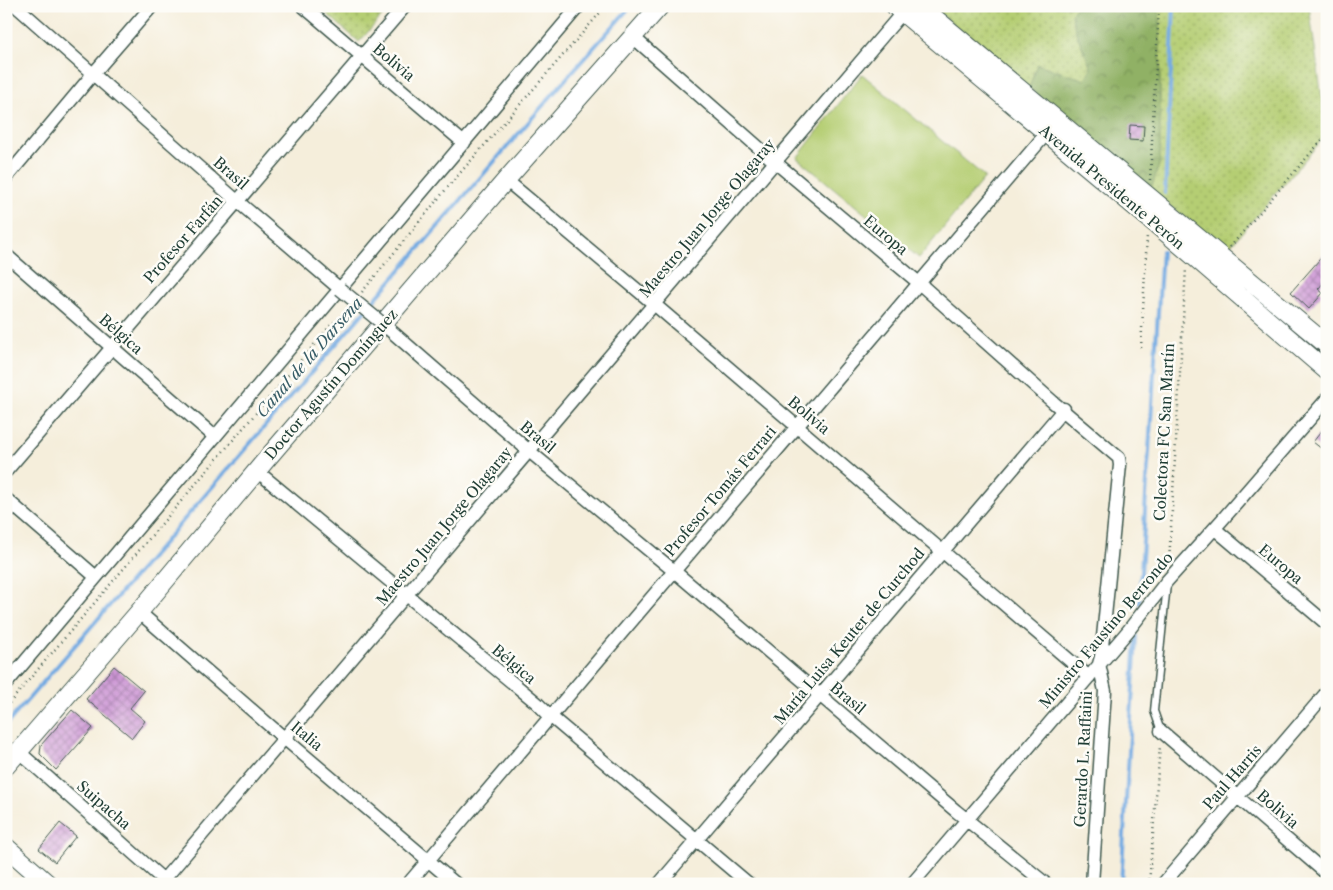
<svg xmlns="http://www.w3.org/2000/svg" width="1333" height="890" viewBox="0 0 1333 890" font-family="'Libre Caslon Text',serif">
<style>
.grass{fill:url(#grass-dots);stroke:#6a8654}
.forest{fill:url(#forest-crowns);stroke:#58774c}
.pitch{fill:#b5ce73;stroke:#6a8654}
.lines{fill:none;stroke-linecap:round;stroke-linejoin:round}
.stream{stroke:#74abe2;stroke-width:4}
.building{fill:url(#building-cross-hatch)}
.lane-casing{stroke:#3f584d;stroke-width:9}
.street-casing{stroke:#3f584d;stroke-width:15}
.secondary-casing{stroke:#3f584d;stroke-width:20}
.path{stroke:#3f584d;stroke-width:2.5;stroke-dasharray:1 4;stroke-linecap:butt}
.lane{stroke:#fff;stroke-width:6}
.street{stroke:#fff;stroke-width:12}
.secondary{stroke:#fff;stroke-width:18}
.street-bridge-casing{stroke:#3f584d;stroke-width:15;stroke-linecap:butt}
.street-bridge{stroke:#fff;stroke-width:12}
.labels{text-anchor:middle;dominant-baseline:central;stroke-width:5;stroke-linejoin:round;paint-order:stroke}
.street-label{font-size:15px;fill:#1f3d34;stroke:#fdfcf7}
.water-label{font-size:16px;font-style:italic;fill:#395e68;stroke:#fdfcf7}
</style>
<defs>
<pattern id="grass-dots" width="8" height="8" patternUnits="userSpaceOnUse" patternTransform="scale(1.25)"><rect width="8" height="8" fill="#b5ce73"/><path d="M2 2h.1M6 6h.1" fill="none" stroke="#93a85f" stroke-width="1.8" stroke-linecap="round"/></pattern>
<pattern id="forest-crowns" width="20" height="18" patternUnits="userSpaceOnUse" patternTransform="scale(1.25)"><rect width="20" height="18" fill="#90b165"/><path d="M2 6a3 3 0 1 1 6 0M12 15a3 3 0 1 1 6 0" fill="none" stroke="#759154"/></pattern>
<pattern id="building-cross-hatch" width="8" height="8" patternUnits="userSpaceOnUse" patternTransform="scale(1.25)"><rect width="8" height="8" fill="#cd96d5"/><path d="M0 0l8 8M0 8l8-8" fill="none" stroke="#a67cae"/></pattern>
</defs>
<rect width="100%" height="100%" fill="#fdfcf7"/>
<filter id="ink" filterUnits="userSpaceOnUse"><feTurbulence type="fractalNoise" baseFrequency=".02" numOctaves="2"/><feDisplacementMap in="SourceGraphic" scale="10" xChannelSelector="R" yChannelSelector="G"/><feConvolveMatrix kernelMatrix="1 2 1 2 8 2 1 2 1" color-interpolation-filters="sRGB"/></filter>
<filter id="wash" filterUnits="userSpaceOnUse"><feTurbulence type="fractalNoise" baseFrequency=".0096" numOctaves="4" result="noise"/><feDisplacementMap in="SourceGraphic" scale="20" xChannelSelector="R" yChannelSelector="G"/><feGaussianBlur stdDeviation="1.12" result="paint"/><feColorMatrix in="noise" values="0 0 0 0 0 0 0 0 0 0 0 0 0 0 0 0 0 1.4 0 .05"/><feComposite in="paint" operator="in"/></filter>
<g filter="url(#wash)">
<rect width="100%" height="100%" fill="#f5eedb"/>
<path class="grass" d="M318 6H391L359 42Z
M931 6H1309L1327 134 1225 252Z
M1234 275 1327 355V361L1231 279Z"/>
<path class="forest" d="M1078 6H1158L1160 21V162L1152 186 1135 177 1029 88 1037 64 1085 80 1091 68 1076 32 1071 14Z"/>
<path class="pitch" d="M862 74 985 177 919 258 797 158Z"/>
<g class="lines">
<path class="stream" d="M1165 193 1174 6
M1139 603 1162 251
M6 725 572 72 631 6
M1121 884 1136 636"/>
</g>
<g id="blocks">
<path class="building" d="M1130 125 1144 126 1143 141 1129 140Z
M1327 251V269L1325 271 1326 273 1323 277 1326 280 1318 289 1323 293 1309 309 1291 292Z
M1327 424V453L1313 442Z
M114 666 144 691 130 708 145 721 132 738 86 699Z
M72 710 93 728 56 770 40 754 41 745Z
M60 823 76 836 55 862 39 849Z"/>
</g>
</g>
<g filter="url(#ink)">
<use href="#blocks" fill-opacity="0" stroke="#3f584d" stroke-width="1"/>
<g class="lines">
<defs>
<path id="lane" d="M1161 731 1154 711 1167 584"/>
<path id="street" d="M16 6 237 201 340 289
M303 6 464 143
M633 37 775 162 919 283 1053 402 1119 458 1120 465 1101 657 1099 664 1105 691 1092 884
M6 178 93 74 152 6
M506 180 654 304 1089 677
M6 255 215 437
M383 324 529 451 674 571 956 811 1046 884
M6 471 405 6
M257 471 537 703 550 716 749 884
M6 499 96 577
M1215 529 1327 624
M139 612 284 738 456 884
M6 684 579 6
M1161 731 1327 874
M18 751 168 884
M160 884 908 6
M408 884 1051 128
M659 884 1064 409
M912 884 1128 631 1167 581 1222 520 1327 399
M1163 884 1327 692"/>
<path id="secondary" d="M895 6 1169 235 1327 371
M920 6 1327 345
M6 766 139 612 265 461 506 180 660 6
M6 847 48 884"/>
</defs>
<use href="#lane" class="lane-casing"/>
<use href="#street" class="street-casing"/>
<use href="#secondary" class="secondary-casing"/>
<path class="path" d="M1150 180 1159 6
M1230 247 1327 134
M362 292 447 188 606 6
M1141 348 1147 235
M1169 562 1186 268
M6 707 330 326 341 317 347 310
M1149 884 1160 746"/>
<use href="#lane" class="lane"/>
<use href="#street" class="street"/>
<use href="#secondary" class="secondary"/>
<defs>
<path id="street-bridge" d="M340 289 383 324"/>
</defs>
<use href="#street-bridge" class="street-bridge-casing"/>
<use href="#street-bridge" class="street-bridge"/>
</g>
</g>
<g class="labels">
<g class="street-label">
<text transform="translate(394 62) rotate(40)">Bolivia</text>
<text transform="translate(231 173) rotate(41)">Brasil</text>
<text transform="translate(1112 187) rotate(40)">Avenida Presidente Perón</text>
<text transform="translate(707 218) rotate(-50)">Maestro Juan Jorge Olagaray</text>
<text transform="translate(886 235) rotate(40)">Europa</text>
<text transform="translate(183 239) rotate(-49)">Profesor Farfán</text>
<text transform="translate(121 334) rotate(41)">Bélgica</text>
<text transform="translate(331 384) rotate(-49)">Doctor Agustín Domínguez</text>
<text transform="translate(809 415) rotate(40)">Bolivia</text>
<text transform="translate(1164 432) rotate(-87)">Colectora FC San Martín</text>
<text transform="translate(538 437) rotate(40)">Brasil</text>
<text transform="translate(720 491) rotate(-50)">Profesor Tomás Ferrari</text>
<text transform="translate(444 526) rotate(-50)">Maestro Juan Jorge Olagaray</text>
<text transform="translate(1281 564) rotate(40)">Europa</text>
<text transform="translate(1106 630) rotate(-50)">Ministro Faustino Berrondo</text>
<text transform="translate(849 636) rotate(-50)">María Luisa Keuter de Curchod</text>
<text transform="translate(514 664) rotate(40)">Bélgica</text>
<text transform="translate(848 698) rotate(40)">Brasil</text>
<text transform="translate(307 736) rotate(40)">Italia</text>
<text transform="translate(1083 759) rotate(-87)">Gerardo L. Raffaini</text>
<text transform="translate(1232 777) rotate(-49)">Paul Harris</text>
<text transform="translate(104 805) rotate(41)">Suipacha</text>
<text transform="translate(1278 809) rotate(41)">Bolivia</text>
</g>
<g class="water-label">
<text transform="translate(309 357) rotate(-49)">Canal de la Darsena</text>
</g>
</g>
<rect width="1333" height="890" fill="none" stroke="#fdfcf7" stroke-width="25"/>
</svg>
